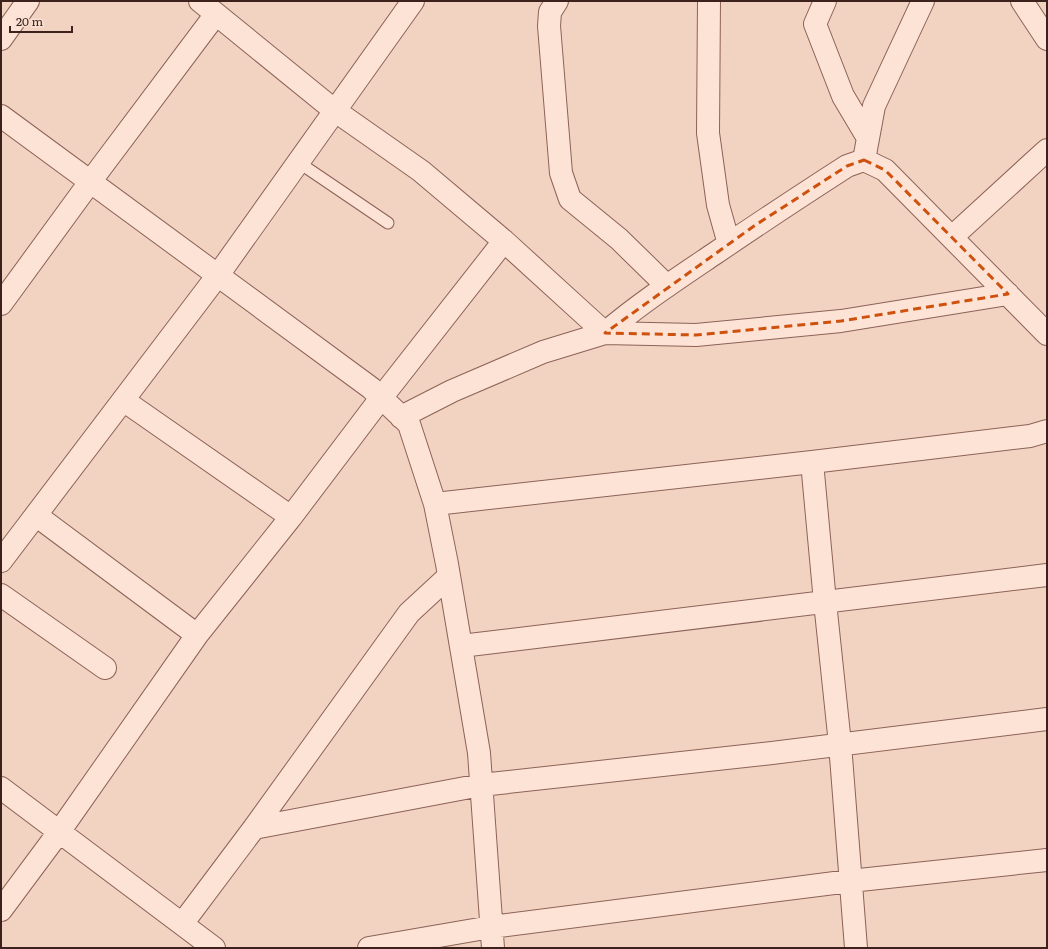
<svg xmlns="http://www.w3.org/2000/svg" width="1048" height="949" viewBox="0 0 1048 949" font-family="Literata,serif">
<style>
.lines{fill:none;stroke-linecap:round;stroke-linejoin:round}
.service-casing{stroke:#8d6257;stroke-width:13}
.minor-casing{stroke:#8d6257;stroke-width:24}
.service{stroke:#fce3d6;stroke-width:11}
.minor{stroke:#fce3d6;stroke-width:22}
.marked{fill:none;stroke:#ce510e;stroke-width:3;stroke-dasharray:8 5;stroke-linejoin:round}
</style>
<rect width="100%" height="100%" fill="#f2d3c1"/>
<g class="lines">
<defs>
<path id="service" d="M298 162 388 223"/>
<path id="minor" d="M200 1 334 110 421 171 504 241 605 333
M557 1 550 12 549 26 561 173 570 199 619 239 667 286
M709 1 708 133 718 205 729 244
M825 1 815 24 843 96 868 138
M1022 1 1047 39
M1 39 28 1
M1 116 371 388 409 424 435 504 447 564 479 753 493 948
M864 160 874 106 923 1
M952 237 1047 150
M1 304 90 182 216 14
M605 333C639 304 677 279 714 254 758 224 802 195 847 166L864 160 885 170 1047 334
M123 400 291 517
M401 417 452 391 543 352 605 333 696 335 841 321 1008 294
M812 462 825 602 840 744 856 948
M435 504 812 462 1030 436 1047 431
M37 516 197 635
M1 561 218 275 413 1
M1 595 105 668
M461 646 1047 575
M1 788 214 948
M254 828 481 785 772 753 1047 719
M1 910 59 832 197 635 291 517 381 398 504 241
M182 924 254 828 409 613 449 576
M369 948 491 927 850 881 1047 860"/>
</defs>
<use href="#service" class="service-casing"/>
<use href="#minor" class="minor-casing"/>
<use href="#service" class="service"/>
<use href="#minor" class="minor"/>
</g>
<path class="marked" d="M864 160 885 170 1008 294 841 321 696 335 605 333 754 226 847 166Z"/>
<rect width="1048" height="949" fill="none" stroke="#3c211c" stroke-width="4"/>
<path d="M10 26v6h62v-6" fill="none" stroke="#3c211c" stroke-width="2"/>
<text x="16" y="26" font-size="12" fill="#3c211c" stroke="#f9e0d2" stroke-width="3" paint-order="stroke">20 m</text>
</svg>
